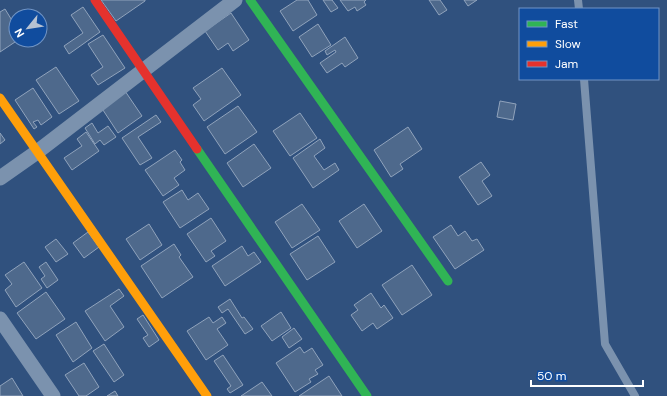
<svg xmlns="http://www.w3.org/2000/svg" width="667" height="396" viewBox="0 0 667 396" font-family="'DM Sans',sans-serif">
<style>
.building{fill:#4e698c;stroke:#90a3bc}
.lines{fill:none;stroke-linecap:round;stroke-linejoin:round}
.lane{stroke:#7b92ae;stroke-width:8}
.street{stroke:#7b92ae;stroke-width:15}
.fast{stroke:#30b455;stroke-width:9}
.slow{stroke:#ff9f0a;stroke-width:9}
.jam{stroke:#e5322d;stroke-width:9}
</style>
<rect width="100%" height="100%" fill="#30517e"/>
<path class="building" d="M101 0H145V1L116 21Z
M297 0H308L317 15 293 31 280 11Z
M323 0H332L338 8 331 12Z
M340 0H366L364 2 366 5 357 11 355 7 348 11Z
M429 0H440L447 10 439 15Z
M464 0H477L468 6Z
M83 7 100 32 69 54 64 46 83 33 71 15Z
M5 9 16 27V40H18L0 52V12Z
M231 13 249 40 233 51 228 43 218 50 205 31Z
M318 24 331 45 312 57 299 37Z
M103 35 125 68 98 85 91 75 103 67 88 44Z
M345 37 358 58 345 67 342 63 327 73 320 63 336 52 335 50 327 55 325 51Z
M56 67 79 101 59 114 36 80Z
M222 68 241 95 204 121 193 105 201 99 193 88Z
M33 88 52 117 41 125 38 120 33 122 37 127 34 129 15 100Z
M125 91 142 116 118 133 101 107Z
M500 101 516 104 513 120 497 117Z
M238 106 257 132 225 154 207 127Z
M300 113 317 138 290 156 273 131Z
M156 115 161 122 138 137 152 158 140 165 122 138Z
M92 123 98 133 108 126 116 137 104 145 100 140 95 144 85 128Z
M408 127 422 149 400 164 403 169 391 177 374 150Z
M86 132 99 151 72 170 64 158 82 146 77 139Z
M0 133 5 140 0 144Z
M320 139 325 148 314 156 324 170 335 163 339 170 313 188 293 158Z
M254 144 271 168 243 187 227 163Z
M175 150 182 160 180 162 185 170 174 178 179 185 163 196 145 170Z
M481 162 490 175 482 181 492 196 478 205 459 177Z
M182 190 188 200 198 193 209 209 180 228 163 202Z
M302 204 320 230 292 248 275 222Z
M364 204 382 231 357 248 339 221Z
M211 218 226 241 211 251 215 256 206 262 187 234Z
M149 224 162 245 140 260 126 239Z
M451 225 458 236 465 231 472 241 477 239 484 250 455 269 433 237Z
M88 232 99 247 84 258 73 243Z
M318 236 335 262 307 280 290 254Z
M56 239 68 254 56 262 45 247Z
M174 244 181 255 179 257 193 277 162 298 141 266Z
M242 246 248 256 254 252 261 262 225 286 212 266Z
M24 262 42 288 16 307 5 290 12 284 5 275Z
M46 262 58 280 47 288 41 279 45 276 39 267Z
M412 265 432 295 402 315 382 285Z
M119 289 124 296 110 306 124 327 105 341 85 311Z
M46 292 65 319 36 339 17 313Z
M371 293 381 308 384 305 393 318 377 329 373 323 362 331 351 315 358 310 354 305Z
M230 299 242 318 244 317 253 329 245 334 228 309 222 313 218 307Z
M281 312 291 328 272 341 261 326Z
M143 315 159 340 149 347 143 338 148 335 137 319Z
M209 317 213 323 222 317 226 323 217 329 228 345 206 360 187 331Z
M76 322 92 348 73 362 56 335Z
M294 328 302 339 289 348 282 337Z
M104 344 124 375 114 382 93 351Z
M300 347 304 353 312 348 323 365 315 370 318 374 309 379 311 382 295 392 276 363Z
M223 355 243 385 230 393 227 389 231 386 214 361Z
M84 363 99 387 86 396H79L65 375Z
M329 376 342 396H299Z
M12 378 23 396H0V386Z
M262 382 272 396H241Z
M115 391 118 396H107Z"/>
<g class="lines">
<path class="lane" d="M578 0 579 9
M584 79 605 344 635 396"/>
<path class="street" d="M0 178 37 152 235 0
M0 319 53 396"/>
<path class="fast" d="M250 0 448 281
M197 149 367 396"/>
<path class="slow" d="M0 98 207 396"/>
<path class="jam" d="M95 0 197 149"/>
</g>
<rect x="519" y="8" width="140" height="72" fill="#104c9e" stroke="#7094c5"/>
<rect x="527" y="21" width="20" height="6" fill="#30b455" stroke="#7094c5"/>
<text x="555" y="28" font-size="12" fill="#ffffff">Fast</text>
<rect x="527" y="41" width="20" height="6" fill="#ff9f0a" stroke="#7094c5"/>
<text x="555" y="48" font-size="12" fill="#ffffff">Slow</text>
<rect x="527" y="61" width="20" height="6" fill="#e5322d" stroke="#7094c5"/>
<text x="555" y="68" font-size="12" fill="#ffffff">Jam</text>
<g transform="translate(28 28) rotate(240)"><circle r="19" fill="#104c9e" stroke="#7094c5"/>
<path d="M0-3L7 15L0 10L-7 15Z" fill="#b7c2d2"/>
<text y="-6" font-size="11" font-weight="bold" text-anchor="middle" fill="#ffffff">N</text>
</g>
<path d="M531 380v6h112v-6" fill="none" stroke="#ffffff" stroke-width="2"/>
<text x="537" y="380" font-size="12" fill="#ffffff" stroke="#104c9e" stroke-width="3" paint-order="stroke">50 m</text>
</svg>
